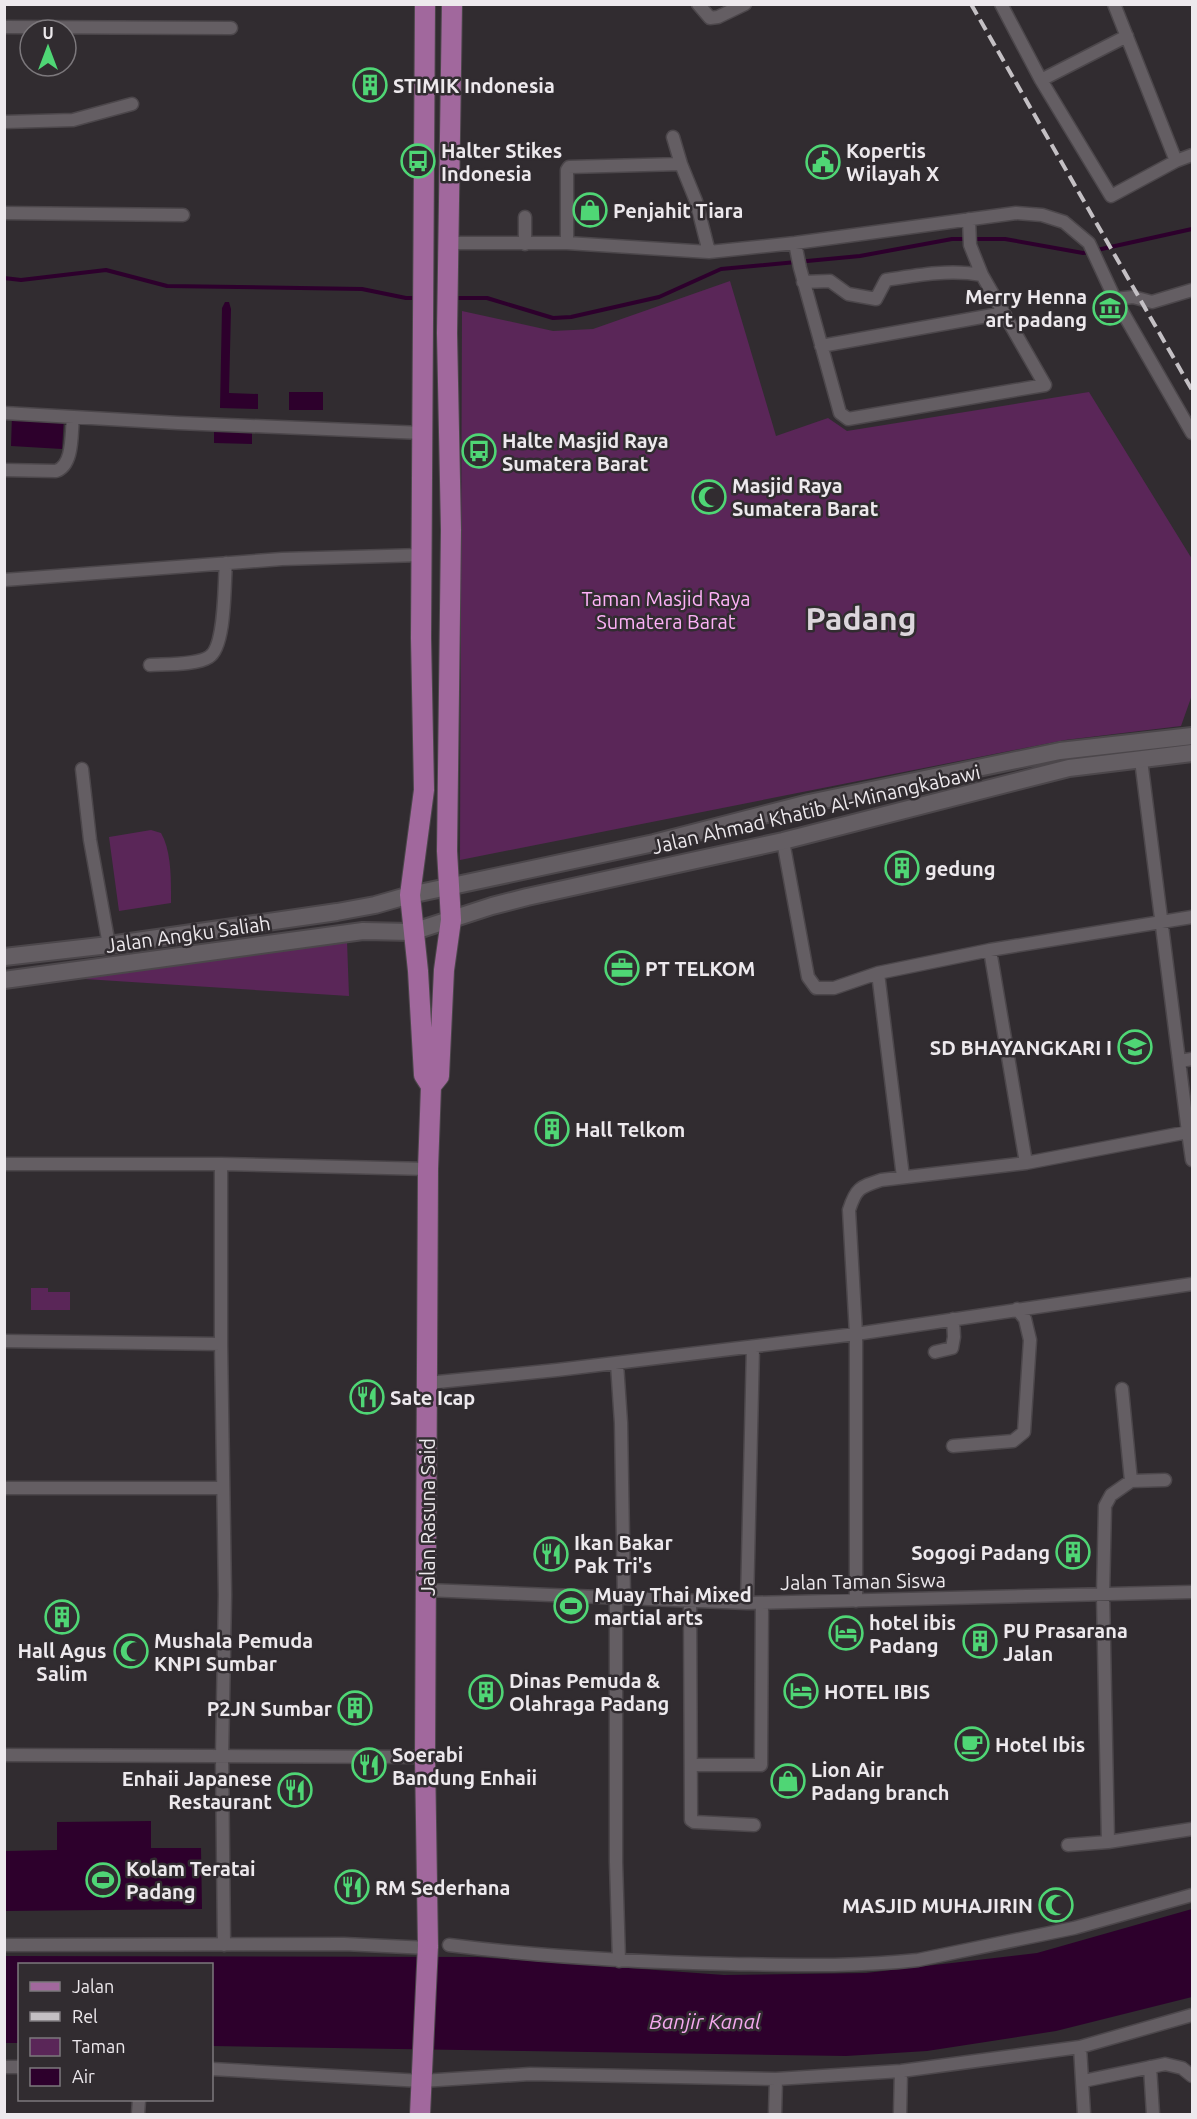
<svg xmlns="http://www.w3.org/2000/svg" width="1197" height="2119" viewBox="0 0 1197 2119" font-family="Ubuntu,sans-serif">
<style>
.green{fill:#5a2658}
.water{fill:#2d002c}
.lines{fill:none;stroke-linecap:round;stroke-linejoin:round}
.stream{stroke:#2d002c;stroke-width:4}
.minor-casing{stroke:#4c474b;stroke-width:15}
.secondary-casing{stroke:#4c474b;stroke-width:20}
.primary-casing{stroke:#4c474b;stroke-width:22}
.minor{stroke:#645e63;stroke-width:12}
.secondary{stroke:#645e63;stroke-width:16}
.primary{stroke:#a1689d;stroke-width:20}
.rail{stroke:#c4c0c4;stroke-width:4;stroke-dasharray:12 6;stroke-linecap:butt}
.labels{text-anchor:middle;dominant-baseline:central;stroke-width:5;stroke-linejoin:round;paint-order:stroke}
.poi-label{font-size:20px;font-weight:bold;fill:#ede9ed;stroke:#312c30;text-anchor:start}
.park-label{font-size:20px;fill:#feb2f8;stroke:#312c30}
.street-label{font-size:20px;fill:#ede9ed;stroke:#312c30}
.water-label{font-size:21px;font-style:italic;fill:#f5a9ef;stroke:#312c30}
.town-label{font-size:32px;font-weight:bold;fill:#dcd6dc;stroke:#312c30}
</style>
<rect width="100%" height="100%" fill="#312c30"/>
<path class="green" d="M730 281 776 436 828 418 847 431 1089 392 1192 559V695L1181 726 1065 740 460 860 462 311 553 331 593 329Z
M151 830 161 833C172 852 171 882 171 903L119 911 109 837Z
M347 941 349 996 69 978Z
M31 1288H48V1292H70V1310H31Z"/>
<path class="water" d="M225 302H229L231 309 229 393 258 394V409L220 408 222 308Z
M289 392H323V410H289Z
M12 415 64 417 62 449 11 446Z
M214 428 252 429V444L214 443Z
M151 1821V1848H201L202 1909 5 1911V1851L57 1850V1822Z
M1192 1909V1997L1056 2031 927 2051 846 2056 212 2046V1964H20L19 2043H5V1956L477 1957 724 1975 866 1973 1037 1953Z"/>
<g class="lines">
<path class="stream" d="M1097 250 1192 229
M4 278 21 280 106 270 167 286 362 289 406 298H417
M454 298H487L553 318 571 317 659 297 721 269 860 256 952 239H1005L1083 253 1089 252"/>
<defs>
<path id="minor" d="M698 4 710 18 718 17 745 4
M1001 4 1041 80 1111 196 1176 161 1192 155
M1114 4 1176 161
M4 27 231 28
M1041 80 1127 36
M4 122 73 120 132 104
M673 137 681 164 696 201 709 252
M4 213 183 215
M525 217V244
M449 243H567L709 252 795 243 1016 213 1042 215 1064 222 1089 243 1115 299 1192 433
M567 243V170L569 167 681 164
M795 243 800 268 840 413 848 419 1045 385 982 275
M803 282 830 281 848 294 876 299 886 280C917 275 950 269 982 275L970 245 969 219
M1115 299 1133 297 1152 302 1192 290
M821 346 1004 313
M4 413 178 423 423 433
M4 470 56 471C74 465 71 433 73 417
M4 580 282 559 422 555
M150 665C166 664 197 665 209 657 226 647 224 582 226 563
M82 769 90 840 109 945
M783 841 808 977 816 988H834L878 973 990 950 1192 917
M990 950 1026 1163
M878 973 903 1177
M1180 1061 1192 1059
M1188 1132 1192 1160
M4 1164H221L428 1169
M221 1164V1344L225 1595 222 1757 224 1945
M4 1341 221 1344
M935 1352 952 1348 954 1337 953 1319
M617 1364 621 1423 624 1598
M428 1383 557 1370 856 1334 1192 1284
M1122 1389 1131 1481
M953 1446 1013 1441 1024 1432 1030 1340 1025 1319 1017 1309
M4 1488H223
M427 1590 747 1603 1192 1592
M616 1597V1862L619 1961
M690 1601 691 1820 694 1822 754 1825
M856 1601V1334L849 1210C856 1188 860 1187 881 1180L1026 1163 1188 1132 1141 760
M747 1603 753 1347
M4 1755 425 1757
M691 1765H761L762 1603
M1108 1842 1103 1595 1105 1506 1111 1495 1131 1481 1165 1480
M1068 1845 1108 1842 1192 1829
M4 1945 344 1944 428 1948
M449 1945C543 1957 637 1962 731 1964 794 1965 855 1967 918 1960L1074 1928 1192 1895
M1080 2047 1084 2114
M4 2067H20
M1150 2067 1153 2114
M212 2069 422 2081 530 2074 776 2079 901 2071 1080 2047 1192 2015
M1083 2081 1165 2064 1182 2068 1192 2076
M138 2114 139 2100
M775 2114 776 2079
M900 2114 901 2071"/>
<path id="secondary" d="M4 957 109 945 337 912 375 905 410 895 654 843 809 803 1060 751 1192 736
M4 980 363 931 412 932 492 906 527 897 783 841 1069 768 1192 753"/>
<path id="primary" d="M425 4 421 638 424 790 410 895 418 971 424 1075 431 1086
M431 1086 439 1076 444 970 451 920 447 851 451 530 447 333 452 4
M428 1948 425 1757 428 1169 431 1086
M420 2114 428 1945"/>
</defs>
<use href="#minor" class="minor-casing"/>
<use href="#secondary" class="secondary-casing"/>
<use href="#primary" class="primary-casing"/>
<use href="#minor" class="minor"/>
<use href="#secondary" class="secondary"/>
<use href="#primary" class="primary"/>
<path class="rail" d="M971 4 1192 390"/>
</g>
<defs>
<symbol id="building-ring" viewBox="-11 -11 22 22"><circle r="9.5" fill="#312c30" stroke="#4fd675" stroke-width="1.5"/><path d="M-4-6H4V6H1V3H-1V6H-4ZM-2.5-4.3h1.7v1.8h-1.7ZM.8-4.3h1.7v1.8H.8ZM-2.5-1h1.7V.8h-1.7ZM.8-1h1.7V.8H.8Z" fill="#4fd675"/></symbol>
<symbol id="bus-ring" viewBox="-11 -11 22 22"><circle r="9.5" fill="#312c30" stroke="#4fd675" stroke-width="1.5"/><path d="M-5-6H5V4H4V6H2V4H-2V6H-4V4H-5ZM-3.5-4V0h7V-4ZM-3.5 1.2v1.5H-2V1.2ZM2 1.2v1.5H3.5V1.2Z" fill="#4fd675"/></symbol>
<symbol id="civic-ring" viewBox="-11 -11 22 22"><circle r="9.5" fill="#312c30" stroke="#4fd675" stroke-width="1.5"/><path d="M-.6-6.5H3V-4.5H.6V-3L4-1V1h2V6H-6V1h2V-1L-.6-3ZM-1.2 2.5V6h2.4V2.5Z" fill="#4fd675"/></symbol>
<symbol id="shop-ring" viewBox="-11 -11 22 22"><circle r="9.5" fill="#312c30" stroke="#4fd675" stroke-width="1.5"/><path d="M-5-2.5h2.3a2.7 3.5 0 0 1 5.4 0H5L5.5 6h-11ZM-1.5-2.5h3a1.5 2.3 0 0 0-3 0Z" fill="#4fd675"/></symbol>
<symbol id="museum-ring" viewBox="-11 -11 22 22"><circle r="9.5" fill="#312c30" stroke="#4fd675" stroke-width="1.5"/><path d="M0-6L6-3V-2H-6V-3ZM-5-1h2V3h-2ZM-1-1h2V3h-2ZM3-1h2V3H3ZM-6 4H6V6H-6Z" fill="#4fd675"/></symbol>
<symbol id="mosque-ring" viewBox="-11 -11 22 22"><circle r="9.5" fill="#312c30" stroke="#4fd675" stroke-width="1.5"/><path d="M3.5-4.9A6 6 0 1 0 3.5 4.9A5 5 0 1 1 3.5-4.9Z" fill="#4fd675"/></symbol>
<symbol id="office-ring" viewBox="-11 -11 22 22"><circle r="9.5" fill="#312c30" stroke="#4fd675" stroke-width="1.5"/><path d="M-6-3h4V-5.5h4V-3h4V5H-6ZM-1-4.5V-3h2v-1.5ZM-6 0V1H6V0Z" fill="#4fd675"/></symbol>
<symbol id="school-ring" viewBox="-11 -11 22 22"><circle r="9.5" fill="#312c30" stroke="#4fd675" stroke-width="1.5"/><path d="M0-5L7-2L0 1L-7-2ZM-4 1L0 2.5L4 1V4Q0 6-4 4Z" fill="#4fd675"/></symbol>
<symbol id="restaurant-ring" viewBox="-11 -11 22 22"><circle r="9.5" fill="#312c30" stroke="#4fd675" stroke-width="1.5"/><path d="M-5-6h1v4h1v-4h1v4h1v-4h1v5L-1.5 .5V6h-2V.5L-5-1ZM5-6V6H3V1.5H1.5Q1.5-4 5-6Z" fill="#4fd675"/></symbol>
<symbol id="stadium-ring" viewBox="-11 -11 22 22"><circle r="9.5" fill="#312c30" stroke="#4fd675" stroke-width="1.5"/><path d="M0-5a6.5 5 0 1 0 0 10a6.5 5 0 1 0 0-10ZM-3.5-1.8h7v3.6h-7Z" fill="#4fd675"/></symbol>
<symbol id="hotel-ring" viewBox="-11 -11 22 22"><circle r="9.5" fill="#312c30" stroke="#4fd675" stroke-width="1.5"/><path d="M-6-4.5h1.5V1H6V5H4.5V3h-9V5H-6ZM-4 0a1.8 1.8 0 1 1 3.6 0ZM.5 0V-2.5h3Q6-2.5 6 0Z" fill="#4fd675"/></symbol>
<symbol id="cafe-ring" viewBox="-11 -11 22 22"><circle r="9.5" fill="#312c30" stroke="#4fd675" stroke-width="1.5"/><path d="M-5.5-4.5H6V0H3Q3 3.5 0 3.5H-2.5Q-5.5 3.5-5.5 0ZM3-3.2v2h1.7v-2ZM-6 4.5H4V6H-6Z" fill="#4fd675"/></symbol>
</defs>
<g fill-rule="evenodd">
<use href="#building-ring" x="351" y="66" width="38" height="38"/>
<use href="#bus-ring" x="399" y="142" width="38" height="38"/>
<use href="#civic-ring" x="804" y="143" width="38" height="38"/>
<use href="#shop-ring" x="571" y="191" width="38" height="38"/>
<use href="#museum-ring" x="1091" y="289" width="38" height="38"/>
<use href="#bus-ring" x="460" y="432" width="38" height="38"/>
<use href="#mosque-ring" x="690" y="478" width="38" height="38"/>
<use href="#building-ring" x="883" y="849" width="38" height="38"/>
<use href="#office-ring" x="603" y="949" width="38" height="38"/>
<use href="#school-ring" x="1116" y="1028" width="38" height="38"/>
<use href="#building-ring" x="533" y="1110" width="38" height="38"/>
<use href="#restaurant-ring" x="348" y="1378" width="38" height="38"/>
<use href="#building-ring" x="1054" y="1533" width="38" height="38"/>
<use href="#restaurant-ring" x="532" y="1535" width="38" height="38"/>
<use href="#stadium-ring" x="552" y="1587" width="38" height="38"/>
<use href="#building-ring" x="43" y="1598" width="38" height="38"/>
<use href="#hotel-ring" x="827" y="1614" width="38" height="38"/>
<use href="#building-ring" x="961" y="1622" width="38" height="38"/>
<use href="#mosque-ring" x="112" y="1632" width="38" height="38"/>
<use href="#hotel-ring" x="782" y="1672" width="38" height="38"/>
<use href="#building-ring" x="467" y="1673" width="38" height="38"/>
<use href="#building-ring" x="336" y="1689" width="38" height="38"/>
<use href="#cafe-ring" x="953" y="1725" width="38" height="38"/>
<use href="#restaurant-ring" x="350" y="1746" width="38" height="38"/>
<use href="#shop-ring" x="769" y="1762" width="38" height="38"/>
<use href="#restaurant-ring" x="276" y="1771" width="38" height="38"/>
<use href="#stadium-ring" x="84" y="1861" width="38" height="38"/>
<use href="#restaurant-ring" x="333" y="1868" width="38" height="38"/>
<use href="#mosque-ring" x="1037" y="1886" width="38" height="38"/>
</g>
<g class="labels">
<g class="poi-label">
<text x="393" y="85">STIMIK Indonesia</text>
<text x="441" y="150">Halter Stikes<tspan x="441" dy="23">Indonesia</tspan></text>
<text x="846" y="150">Kopertis<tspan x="846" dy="23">Wilayah X</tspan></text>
<text x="613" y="210">Penjahit Tiara</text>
<text x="1087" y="296" text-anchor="end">Merry Henna<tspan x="1087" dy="23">art padang</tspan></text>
<text x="502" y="440">Halte Masjid Raya<tspan x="502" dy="23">Sumatera Barat</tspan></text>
<text x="732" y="485">Masjid Raya<tspan x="732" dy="23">Sumatera Barat</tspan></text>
<text x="925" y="868">gedung</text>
<text x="645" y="968">PT TELKOM</text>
<text x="1112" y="1047" text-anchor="end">SD BHAYANGKARI I</text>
<text x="575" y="1129">Hall Telkom</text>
<text x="390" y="1397">Sate Icap</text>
<text x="574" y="1542">Ikan Bakar<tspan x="574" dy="23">Pak Tri's</tspan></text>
<text x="1050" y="1552" text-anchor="end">Sogogi Padang</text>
<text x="594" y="1594">Muay Thai Mixed<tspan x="594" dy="23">martial arts</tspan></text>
<text x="869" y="1622">hotel ibis<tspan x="869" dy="23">Padang</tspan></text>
<text x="1003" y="1630">PU Prasarana<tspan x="1003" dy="23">Jalan</tspan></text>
<text x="154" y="1640">Mushala Pemuda<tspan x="154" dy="23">KNPI Sumbar</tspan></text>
<text x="62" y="1650" text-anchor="middle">Hall Agus<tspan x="62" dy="23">Salim</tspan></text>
<text x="509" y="1680">Dinas Pemuda &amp;<tspan x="509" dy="23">Olahraga Padang</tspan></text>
<text x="824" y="1691">HOTEL IBIS</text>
<text x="332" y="1708" text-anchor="end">P2JN Sumbar</text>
<text x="995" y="1744">Hotel Ibis</text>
<text x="392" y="1754">Soerabi<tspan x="392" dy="23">Bandung Enhaii</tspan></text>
<text x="811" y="1769">Lion Air<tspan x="811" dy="23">Padang branch</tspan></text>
<text x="272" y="1778" text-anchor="end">Enhaii Japanese<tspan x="272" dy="23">Restaurant</tspan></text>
<text x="126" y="1868">Kolam Teratai<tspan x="126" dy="23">Padang</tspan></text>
<text x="375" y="1887">RM Sederhana</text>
<text x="1033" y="1905" text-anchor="end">MASJID MUHAJIRIN</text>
</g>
<g class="park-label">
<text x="666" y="598">Taman Masjid Raya<tspan x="666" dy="23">Sumatera Barat</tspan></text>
</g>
<g class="street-label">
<text transform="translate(816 809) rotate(-13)">Jalan Ahmad Khatib Al-Minangkabawi</text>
<text transform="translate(188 934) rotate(-8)">Jalan Angku Saliah</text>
<text transform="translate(427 1517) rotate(-90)">Jalan Rasuna Said</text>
<text transform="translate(863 1581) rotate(-1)">Jalan Taman Siswa</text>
</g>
<g class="water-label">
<text x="705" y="2021">Banjir Kanal</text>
</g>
<g class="town-label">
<text x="861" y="618">Padang</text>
</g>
</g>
<rect width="1197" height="2119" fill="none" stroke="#ede9ed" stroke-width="12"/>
<rect x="18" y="1963" width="195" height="138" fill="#312c30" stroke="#7c787c" stroke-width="1.5"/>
<rect x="30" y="1982" width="30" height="9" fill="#a1689d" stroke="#7c787c" stroke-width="1.5"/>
<text x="72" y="1993" font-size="18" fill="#ede9ed">Jalan</text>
<rect x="30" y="2012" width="30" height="9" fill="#c4c0c4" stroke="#7c787c" stroke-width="1.5"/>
<text x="72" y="2023" font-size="18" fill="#ede9ed">Rel</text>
<rect x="30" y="2038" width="30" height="18" fill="#5a2658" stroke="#7c787c" stroke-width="1.5"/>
<text x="72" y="2053" font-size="18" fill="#ede9ed">Taman</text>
<rect x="30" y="2068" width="30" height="18" fill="#2d002c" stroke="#7c787c" stroke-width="1.5"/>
<text x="72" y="2083" font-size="18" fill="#ede9ed">Air</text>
<g transform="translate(48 48)"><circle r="28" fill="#312c30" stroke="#7c787c" stroke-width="1.5"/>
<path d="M0-4.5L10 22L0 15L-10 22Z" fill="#4fd675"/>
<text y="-9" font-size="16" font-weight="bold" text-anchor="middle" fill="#ede9ed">U</text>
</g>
</svg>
